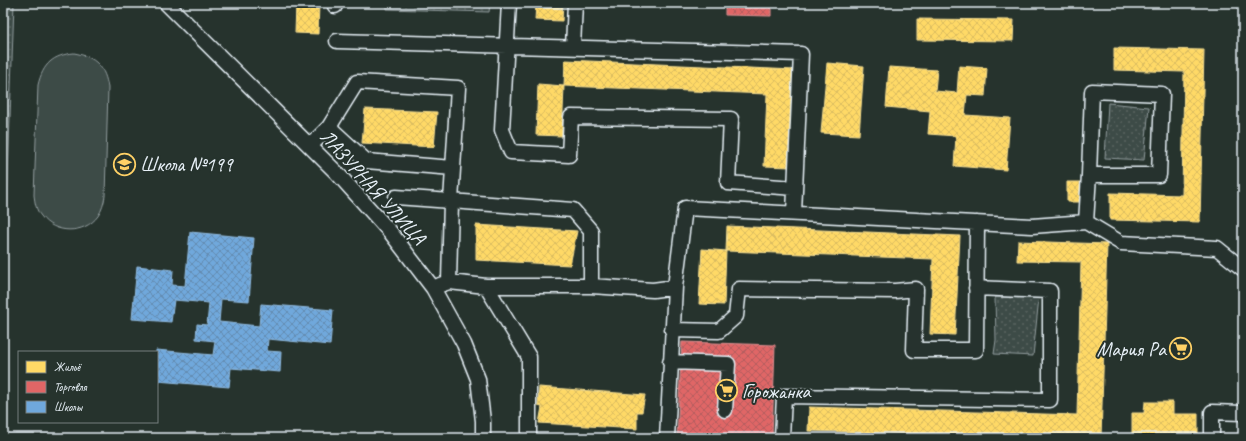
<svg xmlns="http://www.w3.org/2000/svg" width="1246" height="441" viewBox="0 0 1246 441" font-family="Caveat,sans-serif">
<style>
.grass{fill:url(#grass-dots);stroke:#939ea0}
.pitch{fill:#3e4b47;stroke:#939ea0}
.homes{fill:url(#homes-cross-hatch);stroke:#f8e092}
.shops{fill:url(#shops-cross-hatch);stroke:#e29092}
.schools{fill:url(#schools-cross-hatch);stroke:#93bee4}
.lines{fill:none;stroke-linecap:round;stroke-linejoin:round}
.minor-casing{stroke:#e8f1f8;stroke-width:17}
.minor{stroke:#26332d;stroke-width:14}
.labels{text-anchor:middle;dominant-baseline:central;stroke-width:4;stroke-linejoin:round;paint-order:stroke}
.poi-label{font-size:20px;fill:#e8f1f8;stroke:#26332d;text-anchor:start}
.street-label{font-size:20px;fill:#e8f1f8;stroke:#26332d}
</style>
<defs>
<pattern id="grass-dots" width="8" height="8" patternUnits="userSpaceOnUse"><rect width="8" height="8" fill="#3e4b47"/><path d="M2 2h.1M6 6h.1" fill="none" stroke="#5a6562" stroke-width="1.8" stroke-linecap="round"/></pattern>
<pattern id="homes-cross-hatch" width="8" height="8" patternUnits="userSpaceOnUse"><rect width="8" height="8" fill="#ffd966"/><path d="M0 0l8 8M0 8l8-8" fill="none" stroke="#dabc60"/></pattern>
<pattern id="shops-cross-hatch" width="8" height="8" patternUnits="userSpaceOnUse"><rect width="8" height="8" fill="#e06666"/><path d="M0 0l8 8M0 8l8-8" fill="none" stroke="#b25d5e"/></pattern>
<pattern id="schools-cross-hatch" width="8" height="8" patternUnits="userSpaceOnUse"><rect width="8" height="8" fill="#6fa8dc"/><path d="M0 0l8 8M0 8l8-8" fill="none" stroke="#638bb0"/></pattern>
</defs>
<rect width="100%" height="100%" fill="#26332d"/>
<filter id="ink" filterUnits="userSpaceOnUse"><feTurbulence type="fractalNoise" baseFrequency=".025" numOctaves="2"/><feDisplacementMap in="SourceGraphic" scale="8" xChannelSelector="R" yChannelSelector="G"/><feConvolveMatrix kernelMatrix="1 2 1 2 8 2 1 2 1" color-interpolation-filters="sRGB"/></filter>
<g filter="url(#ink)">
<path class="grass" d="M3 3H14L3 319Z
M387 3H490L489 12 387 9Z
M1108 103 1149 107 1144 160 1105 158Z
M995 297H1039L1033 356 994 354 996 340Z
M3 434H70V438H3Z"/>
<path class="pitch" d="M74 53C96 57 105 67 108 88L105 196C104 203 102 210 98 216 84 235 54 234 41 216 36 210 35 203 34 195L38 85C43 64 53 55 74 53Z"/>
<path class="homes" d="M296 3H319L318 34 295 33Z
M536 3H563L562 21 535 20Z
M917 19 1014 20 1013 41 917 40Z
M1114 48 1204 50 1200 222 1110 220V193L1182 195 1184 72 1114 70Z
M565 60 795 70 791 167 764 166 767 94 564 86Z
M827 63 864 66 859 135 821 133Z
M959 66 987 68 985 96 967 95 965 115 1010 118 1006 170 954 166 956 136 928 134 930 111 886 107 889 67 937 70 935 91 957 93Z
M538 84 564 86 562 136 536 135Z
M365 109 437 112 434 147 362 143Z
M1067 182H1081V202H1067Z
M476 225 577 231 570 265 476 260Z
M727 226 960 236 955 335 930 334 933 259 726 251Z
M1018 241 1107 244 1101 438 808 431 809 407 1077 415 1081 262 1017 261Z
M702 249 726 251 724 305 699 304Z
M539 387 645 395 642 412H637V429L539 423 542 407 538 406Z
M1145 402H1173V414H1198V438H1132V413H1144Z"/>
<path class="shops" d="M725 3H771V16L725 15Z
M682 342 775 345 772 438H677Z"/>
<path class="schools" d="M190 232 254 238 249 301 221 299 219 322 259 326 261 304 333 310 330 345 268 339 267 351 281 352 280 372 231 368 229 387 157 381 156 350 213 355 215 341 196 339 197 324 207 325 209 303 174 300 171 322 132 319 137 266 173 270 172 285 185 286Z"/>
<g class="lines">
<defs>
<path id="minor" d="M166 3 337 173 391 233 433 288 464 344 478 379 483 421V438
M509 3 502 130 511 152 569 155 571 117 731 119 728 183 795 188
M335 6 336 3
M337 41 801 54 794 213
M573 47 575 3
M329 127 366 161 453 168
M310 146 329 127 357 82 458 88 451 201 449 282
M396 197 573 210 591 231V286
M1086 222 1089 175H1159L1162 94 1092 91 1089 175
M440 285 449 282 486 286H591L653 290 675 287
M486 286 529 357V438
M672 330 719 331 736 316 739 289 895 291 916 289 914 350H976L977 223
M670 362 728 364 725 410
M667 438 675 287 685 208 1032 226 1086 222 1121 243 1217 248 1243 269
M782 438 784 396 1050 400V291L976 288
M1212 438V412L1243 413"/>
</defs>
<use href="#minor" class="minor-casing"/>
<use href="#minor" class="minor"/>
</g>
</g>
<defs>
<symbol id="school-ring" viewBox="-11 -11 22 22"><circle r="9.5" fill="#26332d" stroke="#ffd166" stroke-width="1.5"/><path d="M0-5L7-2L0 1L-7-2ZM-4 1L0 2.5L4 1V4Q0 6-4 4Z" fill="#ffd166"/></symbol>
<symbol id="supermarket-ring" viewBox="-11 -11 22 22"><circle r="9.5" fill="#26332d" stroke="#ffd166" stroke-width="1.5"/><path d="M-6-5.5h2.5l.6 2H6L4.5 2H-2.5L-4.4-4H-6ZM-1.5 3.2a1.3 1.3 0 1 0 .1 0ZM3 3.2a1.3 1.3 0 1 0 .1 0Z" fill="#ffd166"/></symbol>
</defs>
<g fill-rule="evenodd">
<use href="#school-ring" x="112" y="152" width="25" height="25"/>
<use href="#supermarket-ring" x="1168" y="336" width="25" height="25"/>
<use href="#supermarket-ring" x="714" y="378" width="25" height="25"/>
</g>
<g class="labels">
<g class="poi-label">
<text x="140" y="164">Школа №199</text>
<text x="1166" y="349" text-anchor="end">Мария Ра</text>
<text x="742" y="391">Горожанка</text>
</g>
<g class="street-label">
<text transform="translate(373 187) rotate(48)">ЛАЗУРНАЯ УЛИЦА</text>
</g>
</g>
<rect width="1246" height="441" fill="none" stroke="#26332d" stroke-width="16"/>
<rect x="8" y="8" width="1230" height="425" fill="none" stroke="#e8f1f8" stroke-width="1.5" filter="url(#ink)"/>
<rect x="18" y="351" width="140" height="72" fill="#26332d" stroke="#747f7e"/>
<rect x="26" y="361" width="20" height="12" fill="#ffd966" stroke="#747f7e"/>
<text x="54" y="371" font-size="12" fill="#e8f1f8">Жильё</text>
<rect x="26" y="381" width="20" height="12" fill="#e06666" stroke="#747f7e"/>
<text x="54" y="391" font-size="12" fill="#e8f1f8">Торговля</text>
<rect x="26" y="401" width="20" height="12" fill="#6fa8dc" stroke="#747f7e"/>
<text x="54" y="411" font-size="12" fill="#e8f1f8">Школы</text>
</svg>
